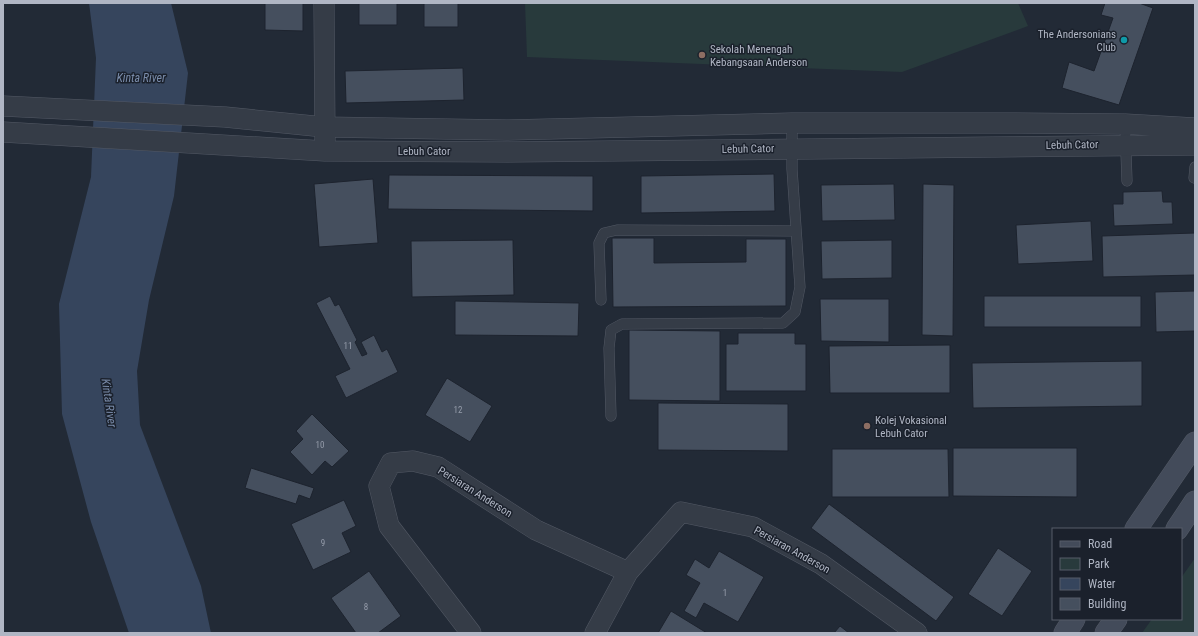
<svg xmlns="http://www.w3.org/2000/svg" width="1198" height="636" viewBox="0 0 1198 636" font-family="'Roboto Condensed',sans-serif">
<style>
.green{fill:#283a3c}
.water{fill:#36455d}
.building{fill:#454f5e;stroke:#1d232e}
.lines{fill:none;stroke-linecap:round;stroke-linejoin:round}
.service-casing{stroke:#535965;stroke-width:11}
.minor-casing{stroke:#535965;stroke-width:21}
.secondary-casing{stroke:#535965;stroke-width:23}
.service{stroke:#353c47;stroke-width:10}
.minor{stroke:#353c47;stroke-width:20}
.secondary{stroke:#434b5a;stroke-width:22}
.culture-dot{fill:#0f9aa8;stroke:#1b212c;stroke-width:1.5}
.education-dot{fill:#8d6e63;stroke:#1b212c;stroke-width:1.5}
.labels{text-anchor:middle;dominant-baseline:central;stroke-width:3;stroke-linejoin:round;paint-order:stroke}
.number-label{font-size:9px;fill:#959caa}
.poi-label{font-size:11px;fill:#b0b6c4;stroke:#1b212c;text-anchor:start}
.street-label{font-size:11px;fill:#b0b6c4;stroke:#1b212c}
.water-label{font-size:12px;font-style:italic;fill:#7a8caa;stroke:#1b212c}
</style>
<rect width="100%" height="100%" fill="#222a36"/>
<path class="green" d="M525 3H1018L1028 26 902 72 527 57Z
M1195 558V633H1142L1152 619H1181V578Z"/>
<path class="water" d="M89 3H171L188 73 174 196 149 300 137 371 140 425 201 586 211 633H129L91 522 62 414 59 304 91 177 96 58Z"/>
<path class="building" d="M265 3H303V31L265 30Z
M359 3H397V25H359Z
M424 3H458V27H424Z
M1105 3H1139L1153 8 1119 105 1062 88 1069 62 1094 71 1113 18 1101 15Z
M463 68 464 100 346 103 345 71Z
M774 174 775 211 641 213V176Z
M389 175 593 176V211L388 209Z
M373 179 378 243 319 247 314 184Z
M894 184 895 220 822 221 821 185Z
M923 184 954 185 953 336 922 335Z
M1162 191 1163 202H1172L1173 224 1114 226 1113 204H1123V192Z
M1091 221 1093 261 1018 264 1016 225Z
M1195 233V275L1103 277 1102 236Z
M612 238H654V263L746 262V239H786V306L613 307Z
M513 240 514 295 412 297 411 241Z
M892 240V278L822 279 821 241Z
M1195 291V331L1156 332 1155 292Z
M330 296 335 306 339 304 357 340 355 342 362 356 367 354 361 342 374 335 382 352 387 349 398 372 346 398 335 376 350 369 316 303Z
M984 296H1141V327H984Z
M820 299H889V342L821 341Z
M455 301 579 303 578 336 455 335Z
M629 330 720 331V401L629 400Z
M738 333H795V344H806V391H726V344H738Z
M950 345V393H830L829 346Z
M1142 361V406L973 408 972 363Z
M447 378 492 406 470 442 425 415Z
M658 403 788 404V451L658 450Z
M312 414 349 451 332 467 325 461 312 475 290 452 303 439 296 431Z
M953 448H1077V497L953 496Z
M832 449H948L949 497H832Z
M251 468 314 488 310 499 299 495 296 504 245 488Z
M344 500 356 526 342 533 351 552 313 570 291 524Z
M829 504 954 597 936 621 811 528Z
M998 548 1032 571 1002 616 968 594Z
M719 551 764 577 738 622 704 603 696 618 684 611 700 583 686 575 695 559 709 568Z
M369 571 401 616 378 633H356L331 598Z
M671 611 707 633H658Z
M840 626 849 633H834Z"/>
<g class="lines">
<defs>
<path id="service" d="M1125 124 1127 181
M1194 178 1195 167
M601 300 599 243 604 233 617 230 796 231
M611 416 609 348 611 330 622 324 783 323 795 312 800 287 792 169V123"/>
<path id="minor" d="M324 3 325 141
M3 106 225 117 324 127 507 130 792 123H1004L1125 124 1195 128
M3 132 325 151 508 152 1195 145
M471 633 389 526 379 486 391 463 413 461 438 467 536 530 628 572
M595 633 628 572 681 512 753 527 821 564 917 633"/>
<path id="secondary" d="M1136 529 1195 443
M1177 529 1195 502
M1065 633 1074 619
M1106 633 1116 619"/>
</defs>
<use href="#service" class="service-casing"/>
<use href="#minor" class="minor-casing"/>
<use href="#secondary" class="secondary-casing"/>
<use href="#service" class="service"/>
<use href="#minor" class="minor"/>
<use href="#secondary" class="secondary"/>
</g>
<circle class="culture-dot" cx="1124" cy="40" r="4"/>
<g class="education-dot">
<circle cx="702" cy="55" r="4"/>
<circle cx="867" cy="426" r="4"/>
</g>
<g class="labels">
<g class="number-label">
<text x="348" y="346">11</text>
<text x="458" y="410">12</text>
<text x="320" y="445">10</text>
<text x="323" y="543">9</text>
<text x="725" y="593">1</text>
<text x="366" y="607">8</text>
</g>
<g class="poi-label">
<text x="1116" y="34" text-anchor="end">The Andersonians<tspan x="1116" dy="13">Club</tspan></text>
<text x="710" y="49">Sekolah Menengah<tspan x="710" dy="13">Kebangsaan Anderson</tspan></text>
<text x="875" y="420">Kolej Vokasional<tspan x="875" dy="13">Lebuh Cator</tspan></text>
</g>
<g class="street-label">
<text transform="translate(1072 145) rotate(-1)">Lebuh Cator</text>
<text transform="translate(748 149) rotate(-1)">Lebuh Cator</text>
<text x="424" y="151">Lebuh Cator</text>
<text transform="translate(475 492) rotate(32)">Persiaran Anderson</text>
<text transform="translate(792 550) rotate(29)">Persiaran Anderson</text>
</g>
<g class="water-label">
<text x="141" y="78">Kinta River</text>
<text transform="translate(109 403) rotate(82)">Kinta River</text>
</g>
</g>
<rect width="1198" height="636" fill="none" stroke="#b0b6c4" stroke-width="8"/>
<rect x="1052" y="528" width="130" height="92" fill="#1b212c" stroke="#575d69"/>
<rect x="1060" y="541" width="20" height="6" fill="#434b5a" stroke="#575d69"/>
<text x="1088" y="548" font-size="12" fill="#b0b6c4">Road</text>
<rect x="1060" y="558" width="20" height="12" fill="#283a3c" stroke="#575d69"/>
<text x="1088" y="568" font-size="12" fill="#b0b6c4">Park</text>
<rect x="1060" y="578" width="20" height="12" fill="#36455d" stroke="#575d69"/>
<text x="1088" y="588" font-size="12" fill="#b0b6c4">Water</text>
<rect x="1060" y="598" width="20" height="12" fill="#454f5e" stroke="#575d69"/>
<text x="1088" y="608" font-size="12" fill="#b0b6c4">Building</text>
</svg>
